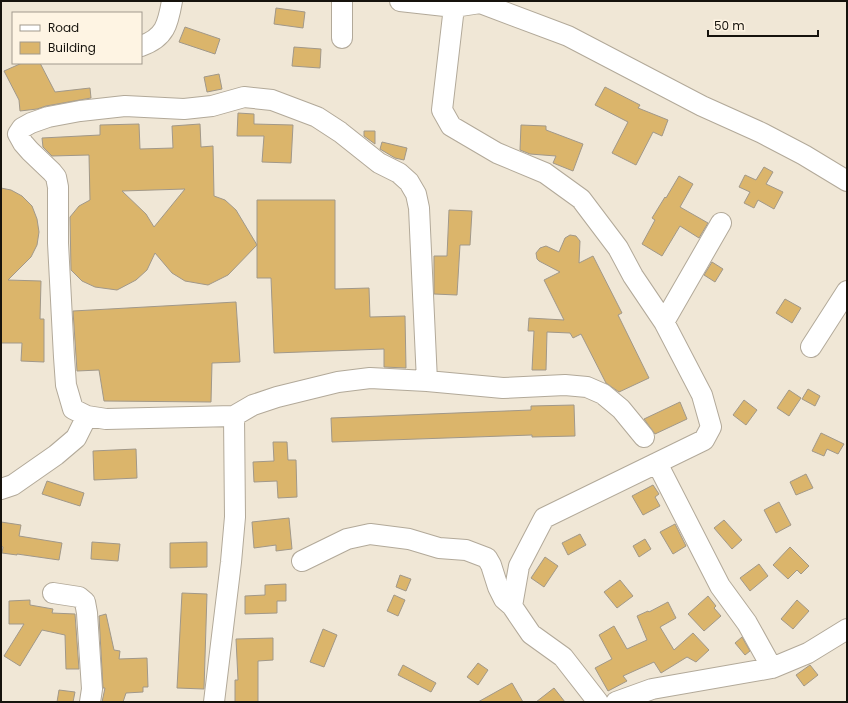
<svg xmlns="http://www.w3.org/2000/svg" width="848" height="703" viewBox="0 0 848 703" font-family="Poppins,sans-serif">
<style>
.building{fill:#dbb56b;stroke:#a19889;fill-rule:evenodd}
.lines{fill:none;stroke-linecap:round;stroke-linejoin:round}
.minor-casing{stroke:#b2a999;stroke-width:22}
.minor{stroke:#fff;stroke-width:20}
</style>
<rect width="100%" height="100%" fill="#f0e7d6"/>
<path class="building" d="M276 8 305 12 303 28 274 24Z
M185 27 220 39 215 54 179 42Z
M294 47 321 49 320 68 292 66Z
M22 63H40L55 92 90 88 91 98 46 106 37 109 20 111 19 100 4 71Z
M219 74 222 89 207 92 204 77Z
M605 87 640 105 638 108 668 120 662 136 653 132 636 165 612 153 628 122 595 105Z
M238 113 254 114V124L293 125 291 163 262 162 264 136H237Z
M139 124 140 149 173 148 172 126 200 124 201 147 213 146 214 196 225 200 236 210 257 245 228 275 208 285 185 281 172 273 155 253 147 270 136 280 117 290 95 287 82 281 71 270 70 217 79 206 90 200 89 155 52 156 43 147 42 138 100 135V125ZM185 189 154 227 146 214 122 191Z
M521 125 546 126V130L583 144 573 171 553 163 556 156 530 154 520 150Z
M364 131H375V144L364 136Z
M382 142 407 148 404 160 395 158 380 149Z
M764 167 773 172 766 184 783 192 774 209 758 200 754 208 744 203 750 192 739 187 745 175 756 180Z
M679 176 693 184 680 207 708 223 699 238 680 226 662 256 642 244 655 220 652 218 665 197 666 198Z
M1 188 11 190 22 196 32 206 37 219 39 232 37 245 31 257 8 280 41 281 40 319H44V362L21 361 22 343H1Z
M257 200H335V289L369 288 370 317 405 316 406 368 384 367V349L274 353 271 278H257Z
M449 210 472 211 470 245H460L457 295 434 294V256H447Z
M570 235 576 236 580 241 579 263 593 256 622 313 618 315 649 378 619 392 606 383 581 334 573 338 570 333 547 332 546 370H532L534 331H528L529 318 564 320 544 280 560 272 539 261 537 259 536 253 540 248 546 246 559 252 565 238Z
M712 262 723 269 715 282 704 275Z
M785 299 801 308 792 323 776 313Z
M236 302 240 362 212 363 211 402 104 401 99 370 77 371 73 311Z
M808 389 820 396 815 406 802 399Z
M789 390 801 398 789 416 777 408Z
M744 400 757 410 746 425 733 415Z
M680 402 687 419 655 434 644 419Z
M574 405 575 436 532 437V435L332 442 331 418 531 410V406Z
M821 433 844 444 838 454 827 449 824 456 812 451Z
M273 442H287L288 460H296L297 497 278 498 277 481 254 482 253 462 274 461Z
M136 449 137 478 94 480 93 451Z
M806 474 813 488 796 495 790 482Z
M47 481 84 493 80 506 42 494Z
M653 485 659 494 655 497 660 506 643 515 632 496Z
M779 502 791 525 776 533 764 510Z
M289 518 292 549 276 551V545L254 548 252 522Z
M724 520 742 540 732 549 714 528Z
M1 522 21 525 19 536 62 543 59 560 17 554V555L2 553 3 547 1 546Z
M675 524 686 546 673 554 660 532Z
M580 534 586 545 568 555 562 543Z
M645 539 651 549 639 557 633 546Z
M92 542 120 544 118 561 91 559Z
M207 542V567L170 568V543Z
M790 547 809 566 801 574 797 570 788 579 773 565Z
M545 557 558 566 544 587 531 578Z
M759 564 768 576 750 591 740 578Z
M400 575 411 579 406 591 396 587Z
M620 580 633 596 617 608 604 592Z
M286 584V601H277V613L245 614V596L265 595V585Z
M182 593 207 594 204 689 177 688Z
M394 595 405 600 398 616 387 611Z
M708 596 716 606 714 608 721 616 704 631 688 614Z
M30 600V605L53 609 52 613 75 614 79 669H66L65 635 42 630 20 666 4 656 24 624H9V601Z
M797 600 809 611 793 629 781 619Z
M668 602 676 618 660 627 674 650 693 633 709 650 696 662 687 657 661 673 654 662 623 676 627 681 608 691 595 668 612 659 599 635 614 626 627 649 647 640 637 616 648 611 649 612Z
M106 614 114 650 120 651 119 659 147 658 148 687H143V692L126 693 123 702H102L105 688H103L99 616Z
M323 629 337 635 324 667 310 662Z
M742 637 750 651 745 655 735 643Z
M273 638V660L258 661V702H235V680H238L236 639Z
M478 663 488 670 478 685 467 677Z
M403 665 436 683 431 692 398 675Z
M810 665 818 675 804 686 796 675Z
M512 683 523 702H478Z
M554 688 565 702H536Z
M59 690 75 692 73 702H57Z"/>
<g class="lines">
<defs>
<path id="minor" d="M342 1V38
M400 1 454 7 442 110 451 126 497 153 545 173 581 199 618 248 633 276 664 322 702 395 711 427 704 440 544 518 519 566 512 606
M454 7 480 3 568 36 702 106 762 133 804 155 847 181
M141 46C165 38 168 24 172 1
M664 322 721 223
M811 347 847 291
M427 381 419 208 416 194 409 182 399 173 379 163 340 132 317 117 272 100 244 97 212 106 184 109 125 106 80 111 48 117 31 123 22 128 18 134 23 143 30 151 52 172 56 177 58 187V243L64 357 66 385 73 409 87 416 106 419 234 416 253 405 277 397 338 382 370 378 427 381 503 388 565 385 587 387 603 394 621 409 644 437
M657 463 720 586 747 623 772 668
M1 489 13 485 56 455 76 438 87 416
M302 561 347 539 370 534 409 539 439 548 466 550 487 558 491 565 498 587 504 599 512 606 531 634 563 657 598 702
M53 593 79 597 85 602 87 613 92 689 90 702
M214 702 231 562 235 517 234 416
M616 702 652 689 772 668 808 653 847 629"/>
</defs>
<use href="#minor" class="minor-casing"/>
<use href="#minor" class="minor"/>
</g>
<rect width="848" height="703" fill="none" stroke="#16130d" stroke-width="4"/>
<rect x="12" y="12" width="130" height="52" fill="#fef4e3" stroke="#a19a8d"/>
<rect x="20" y="25" width="20" height="6" fill="#ffffff" stroke="#a19a8d"/>
<text x="48" y="32" font-size="12" fill="#16130d">Road</text>
<rect x="20" y="42" width="20" height="12" fill="#dbb56b" stroke="#a19a8d"/>
<text x="48" y="52" font-size="12" fill="#16130d">Building</text>
<path d="M708 30v6h110v-6" fill="none" stroke="#16130d" stroke-width="2"/>
<text x="714" y="30" font-size="12" fill="#16130d" stroke="#fef4e3" stroke-width="3" paint-order="stroke">50 m</text>
</svg>
